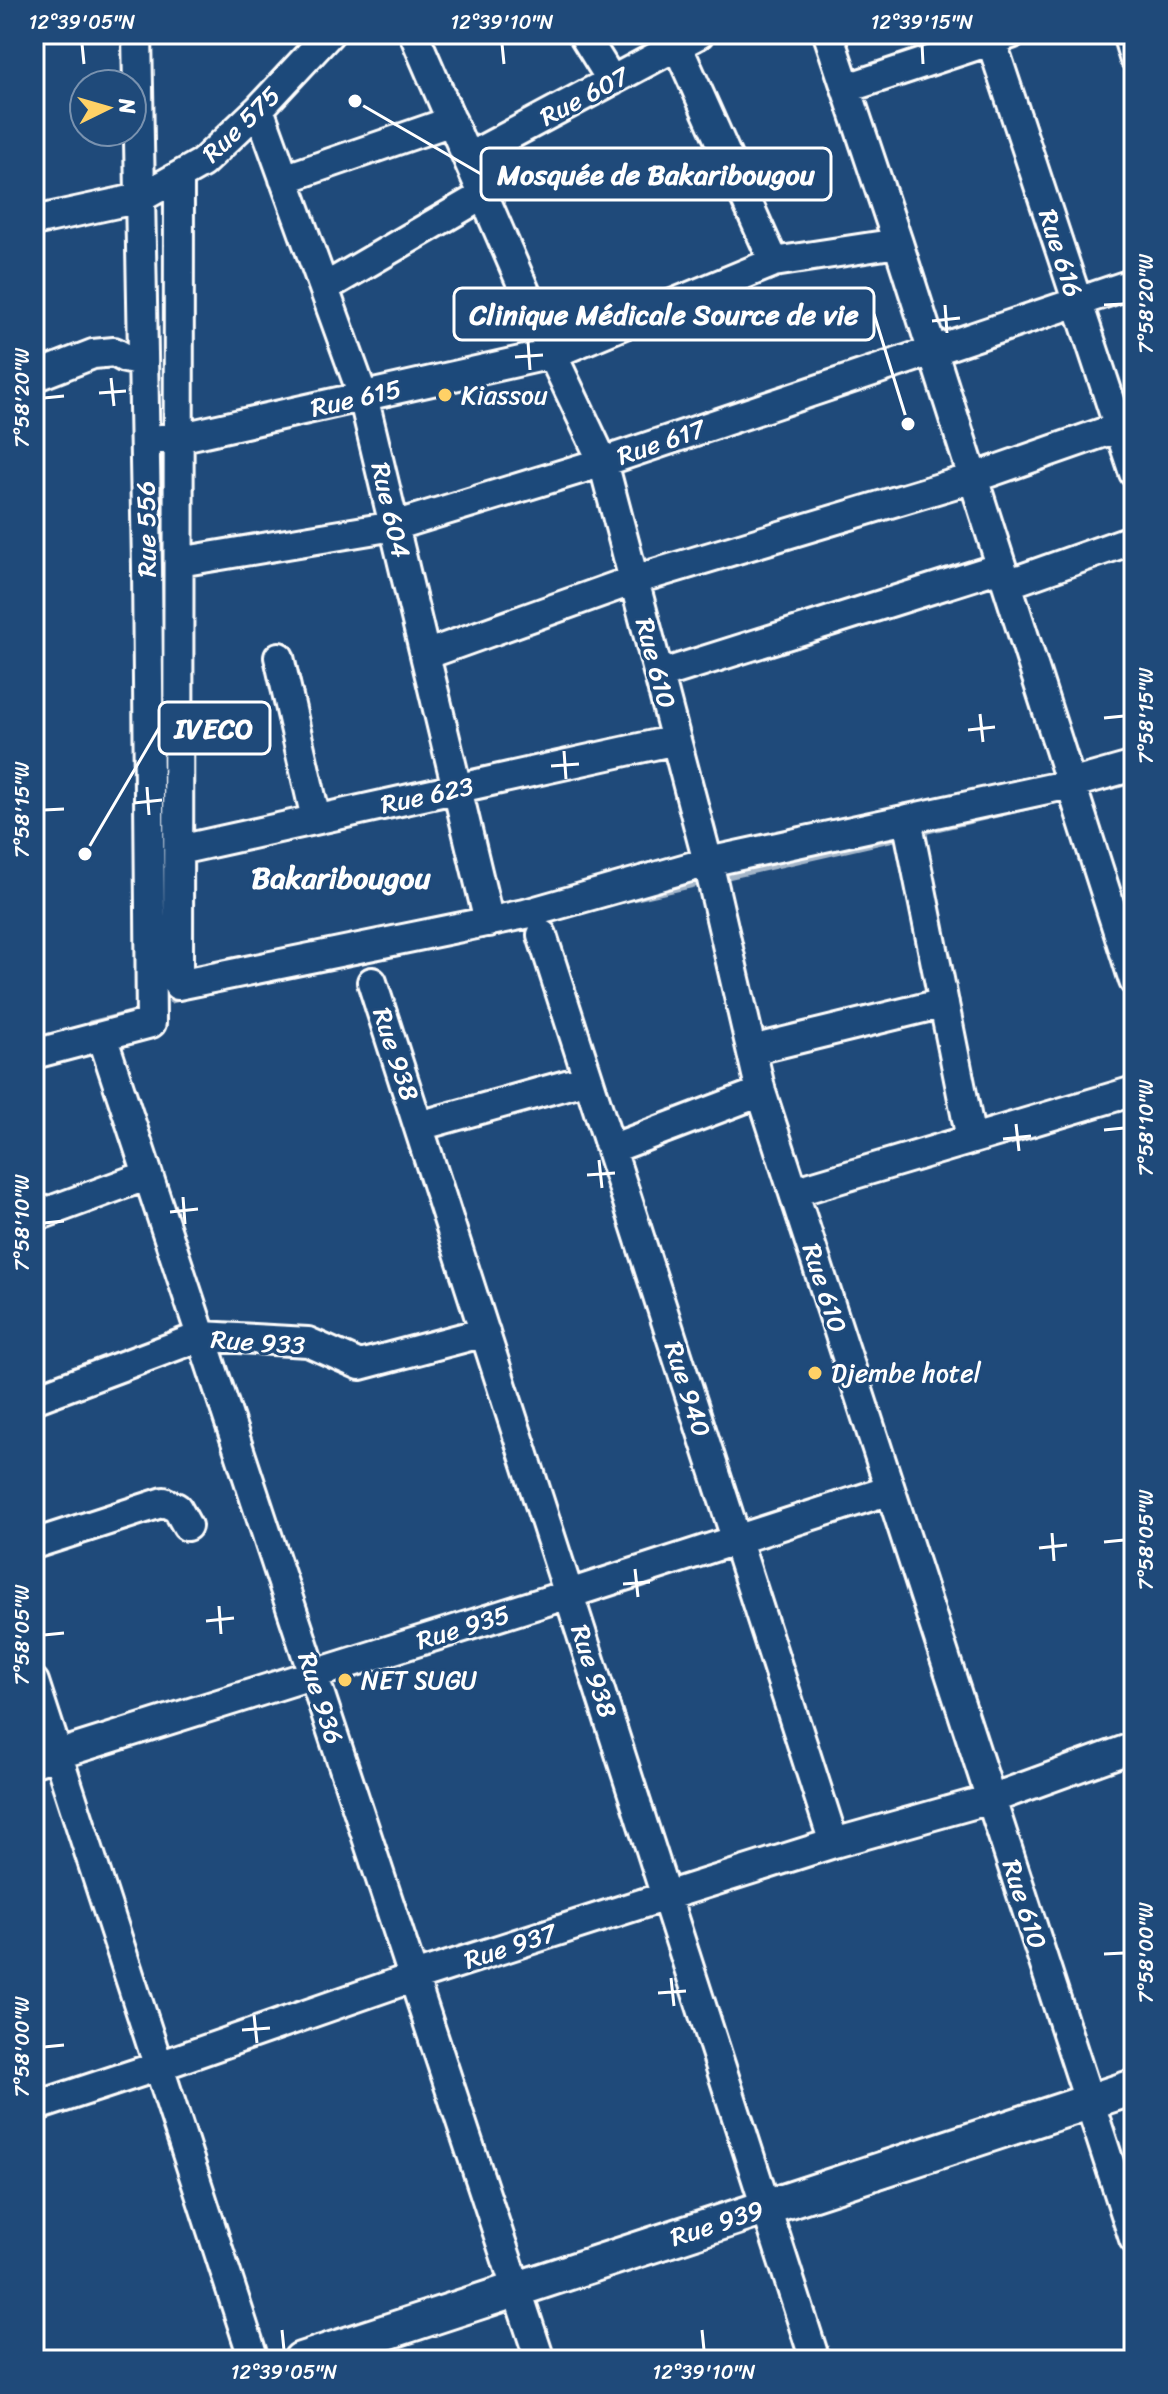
<svg xmlns="http://www.w3.org/2000/svg" width="1168" height="2394" viewBox="0 0 1168 2394" font-family="Sriracha,sans-serif">
<style>
.lines{fill:none;stroke-linecap:round;stroke-linejoin:round}
.stream{stroke:#a3b5c8;stroke-width:5}
.minor-casing{stroke:#fff;stroke-width:34}
.major-casing{stroke:#fff;stroke-width:40}
.minor{stroke:#1f4a7a;stroke-width:28}
.major{stroke:#1f4a7a;stroke-width:34}
.ticks{fill:none;stroke:#fff;stroke-width:3}
.poi-dot{fill:#ffd166;stroke:#1f4a7a;stroke-width:3}
.labels{text-anchor:middle;dominant-baseline:central;stroke-width:6;stroke-linejoin:round;paint-order:stroke}
.street-label{font-size:26px;fill:#fff;stroke:#1f4a7a}
.poi-label{font-size:26px;fill:#fff;stroke:#1f4a7a;text-anchor:start}
.quarter-label{font-size:30px;font-weight:bold;fill:#fff;stroke:#1f4a7a}
.leader{fill:none;stroke:#fff;stroke-width:3}
.callout-dot{fill:#fff;stroke:#1f4a7a;stroke-width:3}
.callout{fill:#1f4a7a;stroke:#fff;stroke-width:3}
.callout-label{font-size:28px;text-anchor:middle;font-weight:bold;fill:#fff}
.neatline{fill:none;stroke:#fff;stroke-width:3}
.ticks-label{font-size:20px;text-anchor:middle;fill:#fff}
</style>
<rect width="100%" height="100%" fill="#1f4a7a"/>
<filter id="ink" filterUnits="userSpaceOnUse"><feTurbulence type="fractalNoise" baseFrequency=".0125" numOctaves="2"/><feDisplacementMap in="SourceGraphic" scale="16" xChannelSelector="R" yChannelSelector="G"/><feConvolveMatrix kernelMatrix="1 2 1 2 8 2 1 2 1" color-interpolation-filters="sRGB"/></filter>
<g filter="url(#ink)">
<g class="lines">
<path class="stream" d="M1088 793 1134 782
M919 833 1058 801
M723 878 903 837
M619 902 703 883
M171 1001 184 998
M90 1023 143 1010"/>
<defs>
<path id="minor" d="M414 34 552 354 603 462 708 862 761 1092 1134 2239
M583 34 612 81
M672 34 774 262
M828 34 898 243 1134 981
M989 34 1134 473
M1127 34 1134 57
M847 88 1011 34
M259 109 363 396 489 922
M469 157 699 34
M179 176 178 985 525 914 708 862 1070 784 1134 766
M284 179 452 121
M34 221 140 198 202 163 259 109 329 34
M324 288 485 194
M34 377 93 354 114 352 125 358 143 362
M161 439 178 438 552 354 774 262 898 243
M179 562 394 526 603 462 1134 283
M1007 584 1134 539
M425 655 634 580 973 478 1119 427
M279 657 316 819
M659 675 1001 567
M907 819 971 1139
M179 850 676 740
M542 935 834 1843
M372 982 815 2360
M102 1036 540 2360
M752 1050 944 1003
M34 1054 151 1023 147 567 137 34
M419 1126 588 1079
M611 1149 761 1092
M794 1192 1134 1091
M34 1217 148 1175
M34 1399 202 1336 308 1342 360 1365 485 1332
M34 1544 164 1502 177 1508 187 1526
M34 1682 254 2360
M34 1762 569 1594 890 1490
M34 2107 159 2066 414 1977 666 1896 834 1843 991 1799 1134 1747"/>
<path id="major" d="M301 2360 1134 2087"/>
</defs>
<use href="#minor" class="minor-casing"/>
<use href="#major" class="major-casing"/>
<use href="#minor" class="minor"/>
<use href="#major" class="major"/>
</g>
</g>
<path class="ticks" d="M82 44 84 64M502 44 504 64M922 44 923 64M945 305 947 333M1104 305 1124 304M932 321 960 318M528 342 530 370M515 357 543 355M111 378 114 406M99 393 126 391M44 398 64 396M980 714 983 742M1104 718 1124 716M968 730 995 727M564 751 566 779M551 766 579 764M147 787 149 815M134 803 162 800M44 810 64 809M1016 1124 1019 1151M1104 1130 1124 1128M1003 1139 1031 1136M599 1160 602 1188M587 1175 615 1173M183 1197 185 1224M170 1212 198 1209M44 1223 64 1221M1052 1533 1054 1561M1104 1542 1124 1540M1039 1548 1067 1545M635 1569 638 1597M623 1584 650 1582M219 1606 221 1634M206 1621 234 1618M44 1635 64 1633M1104 1954 1124 1953M671 1978 674 2006M658 1993 686 1991M254 2015 257 2043M242 2030 270 2028M44 2047 64 2045M282 2330 284 2350M702 2330 704 2350"/>
<g class="poi-dot">
<circle cx="445" cy="395" r="8"/>
<circle cx="815" cy="1373" r="8"/>
<circle cx="345" cy="1680" r="8"/>
</g>
<g class="labels">
<g class="street-label">
<text transform="translate(584 96) rotate(-28)">Rue 607</text>
<text transform="translate(241 124) rotate(-44)">Rue 575</text>
<text transform="translate(1061 253) rotate(72)">Rue 616</text>
<text transform="translate(356 398) rotate(-13)">Rue 615</text>
<text transform="translate(661 442) rotate(-19)">Rue 617</text>
<text transform="translate(391 510) rotate(77)">Rue 604</text>
<text transform="translate(146 529) rotate(-91)">Rue 556</text>
<text transform="translate(656 663) rotate(75)">Rue 610</text>
<text transform="translate(427 795) rotate(-12)">Rue 623</text>
<text transform="translate(396 1054) rotate(72)">Rue 938</text>
<text transform="translate(825 1288) rotate(72)">Rue 610</text>
<text transform="translate(258 1342) rotate(4)">Rue 933</text>
<text transform="translate(688 1389) rotate(72)">Rue 940</text>
<text transform="translate(463 1627) rotate(-17)">Rue 935</text>
<text transform="translate(594 1671) rotate(72)">Rue 938</text>
<text transform="translate(321 1698) rotate(72)">Rue 936</text>
<text transform="translate(1025 1904) rotate(72)">Rue 610</text>
<text transform="translate(510 1946) rotate(-18)">Rue 937</text>
<text transform="translate(717 2223) rotate(-18)">Rue 939</text>
</g>
<g class="poi-label">
<text x="461" y="395">Kiassou</text>
<text x="831" y="1373">Djembe hotel</text>
<text x="361" y="1680">NET SUGU</text>
</g>
<g class="quarter-label">
<text x="341" y="878">Bakaribougou</text>
</g>
</g>
<path class="leader" d="M355 101L481 174M908 424L874 314M85 854L159 728"/>
<g class="callout-dot">
<circle cx="355" cy="101" r="8"/>
<circle cx="908" cy="424" r="8"/>
<circle cx="85" cy="854" r="8"/>
</g>
<g class="callout">
<rect x="481" y="148" width="350" height="52" rx="8"/>
<rect x="454" y="288" width="420" height="52" rx="8"/>
<rect x="159" y="702" width="111" height="52" rx="8"/>
</g>
<g class="callout-label">
<text x="656" y="184">Mosquée de Bakaribougou</text>
<text x="664" y="324">Clinique Médicale Source de vie</text>
<text x="214" y="738">IVECO</text>
</g>
<rect width="1168" height="2394" fill="none" stroke="#1f4a7a" stroke-width="88"/>
<g transform="translate(108 108) rotate(85)"><circle r="38" fill="#1f4a7a" stroke="#7992af" stroke-width="2"/>
<path d="M0-6L14 30L0 20L-14 30Z" fill="#ffd166"/>
<text y="-12" font-size="22" font-weight="bold" text-anchor="middle" fill="#ffffff">N</text>
</g>
<rect x="44" y="44" width="1080" height="2306" class="neatline"/>
<g class="ticks-label">
<text x="82" y="29">12°39'05"N</text>
<text x="502" y="29">12°39'10"N</text>
<text x="922" y="29">12°39'15"N</text>
<text transform="translate(1146 304) rotate(-90)" y="7">7°58'20"W</text>
<text transform="translate(22 398) rotate(-90)" y="7">7°58'20"W</text>
<text transform="translate(1146 716) rotate(-90)" y="7">7°58'15"W</text>
<text transform="translate(22 810) rotate(-90)" y="7">7°58'15"W</text>
<text transform="translate(1146 1128) rotate(-90)" y="7">7°58'10"W</text>
<text transform="translate(22 1223) rotate(-90)" y="7">7°58'10"W</text>
<text transform="translate(1146 1540) rotate(-90)" y="7">7°58'05"W</text>
<text transform="translate(22 1635) rotate(-90)" y="7">7°58'05"W</text>
<text transform="translate(1146 1953) rotate(-90)" y="7">7°58'00"W</text>
<text transform="translate(22 2047) rotate(-90)" y="7">7°58'00"W</text>
<text x="284" y="2379">12°39'05"N</text>
<text x="704" y="2379">12°39'10"N</text>
</g>
</svg>
